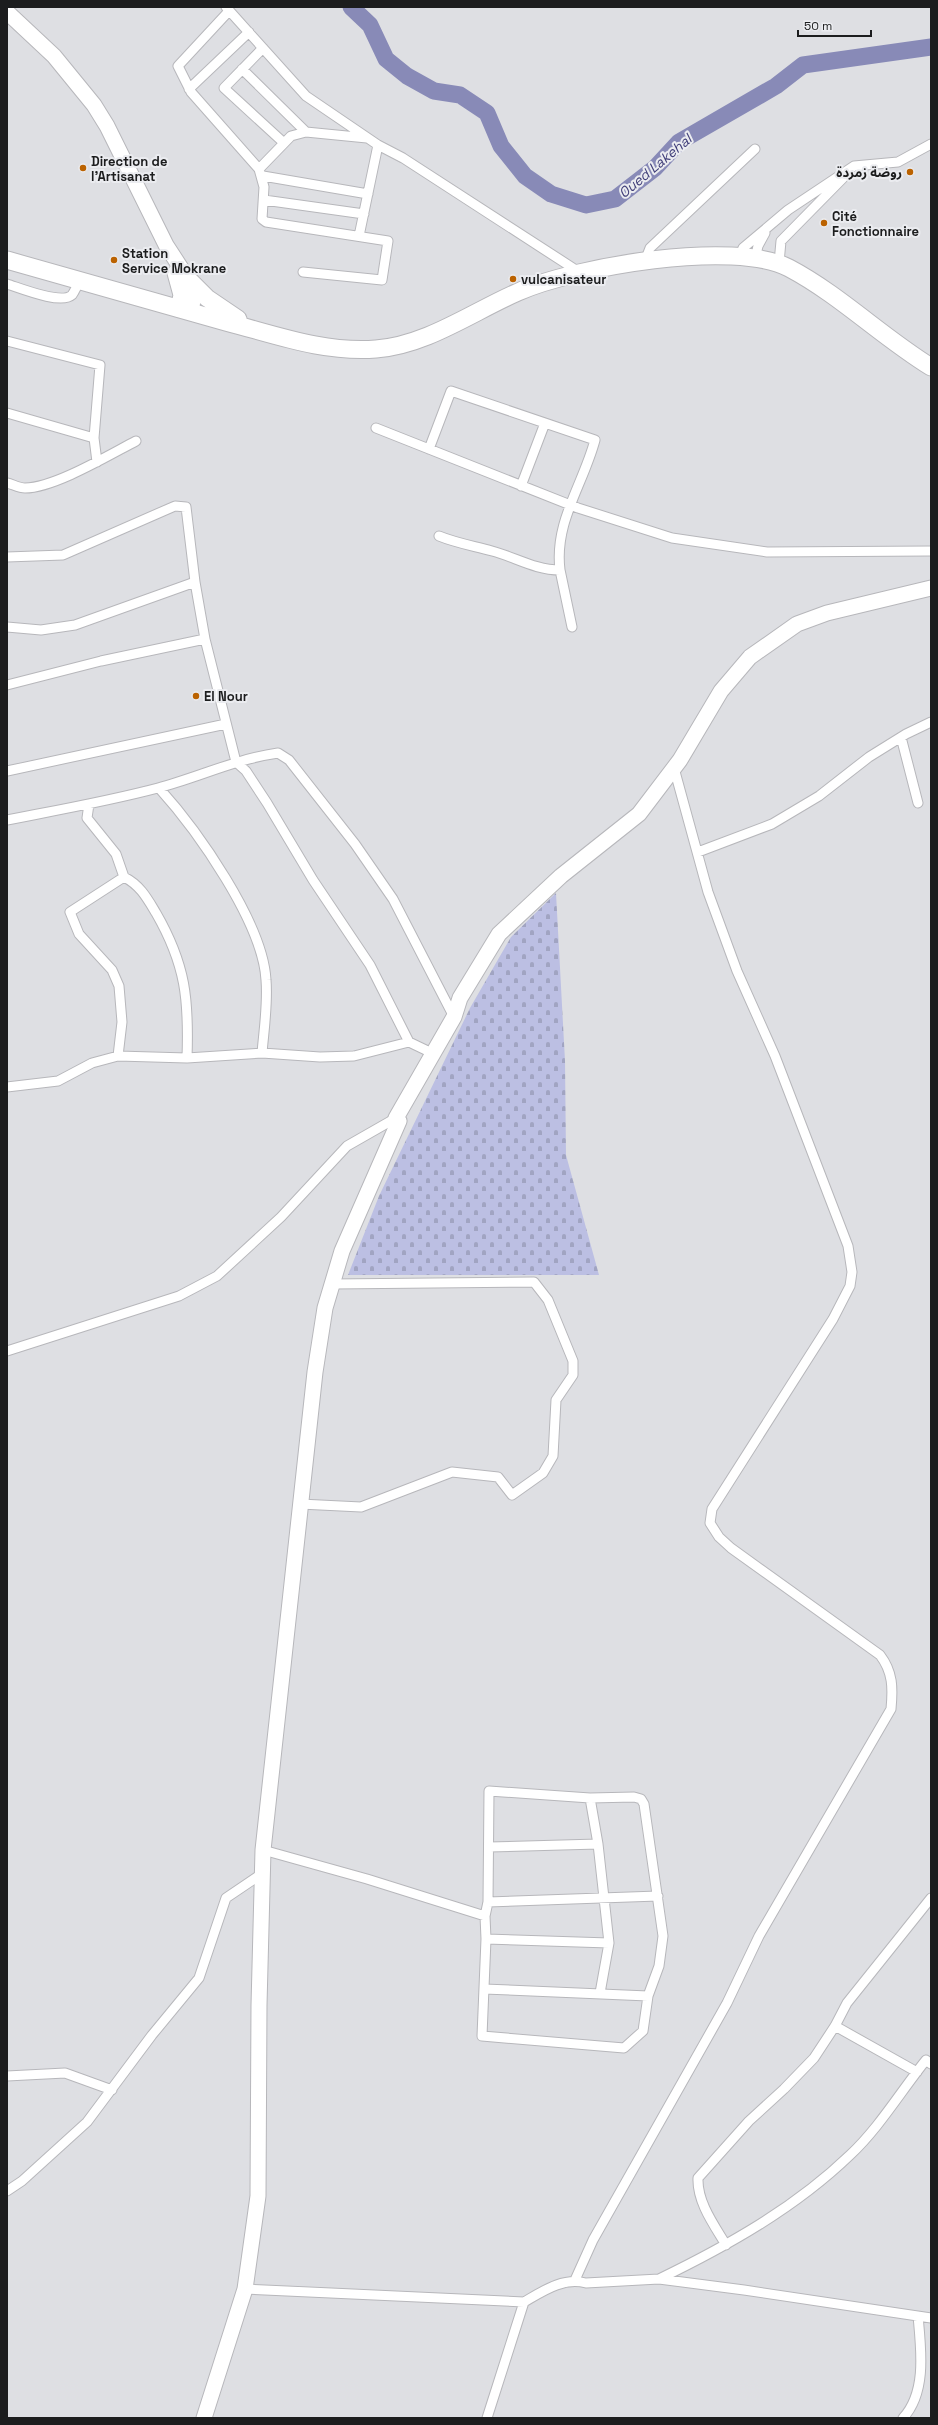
<svg xmlns="http://www.w3.org/2000/svg" width="938" height="2425" viewBox="0 0 938 2425" font-family="'Space Grotesk','Noto Sans Arabic',sans-serif">
<style>
.cemetery{fill:url(#cemetery-stones)}
.lines{fill:none;stroke-linecap:round;stroke-linejoin:round}
.river{stroke:#888ab7;stroke-width:17}
.street-casing{stroke:#b7b7bb;stroke-width:11}
.primary-casing{stroke:#b7b7bb;stroke-width:17}
.highway-casing{stroke:#b7b7bb;stroke-width:19}
.street{stroke:#fff;stroke-width:9}
.primary{stroke:#fff;stroke-width:15}
.highway{stroke:#fff;stroke-width:17}
.poi-dot{fill:#bb6200;stroke:#ebecf0;stroke-width:1.5}
.labels{text-anchor:middle;dominant-baseline:central;stroke-width:4;stroke-linejoin:round;paint-order:stroke}
.poi-label{font-size:13px;font-weight:bold;fill:#1c1d1e;stroke:#ebecf0;text-anchor:start}
.water-label{font-size:14px;font-style:italic;fill:#3f3d78;stroke:#ebecf0}
</style>
<defs>
<pattern id="cemetery-stones" width="16" height="16" patternUnits="userSpaceOnUse"><rect width="16" height="16" fill="#bcbfe3"/><path d="M2 7V4a2 2 0 0 1 4 0v3zM10 15v-3a2 2 0 0 1 4 0v3z" fill="#a1a4c2"/></pattern>
</defs>
<rect width="100%" height="100%" fill="#dedfe3"/>
<path class="cemetery" d="M556 893 565 1061 566 1155 599 1275H348L379 1196 470 1008 511 937Z"/>
<g class="lines">
<path class="river" d="M351 7 370 25 386 59 407 76 434 91 460 95 487 113 501 146 525 176 551 194 586 205 615 199 655 168 679 142 776 86 803 65 931 47"/>
<defs>
<path id="street" d="M226 7 306 96 378 145 403 158 579 272
M229 11 178 66 191 92 259 169 264 187 262 219 266 222 388 241 382 280 303 272
M263 48 224 88 284 143
M242 69 306 132
M189 89 249 32
M259 169 291 136 306 132 367 138
M263 176 368 194
M264 200 364 214
M359 236 378 145
M739 257 743 248 788 210 854 166 898 162 931 144
M755 259 758 246 765 233
M645 261 650 248 755 149
M779 263 781 241 846 175
M7 284C20 288 61 305 72 295 75 291 77 285 80 281
M7 341 100 365 94 438 7 413
M376 428 578 508 672 538 767 552 931 551
M94 438 97 462
M429 449 451 391 595 440C583 485 554 522 560 570 535 570 515 557 492 551 474 546 456 543 439 536
M7 483C12 484 19 488 25 488 54 488 109 455 136 441
M521 486 545 423
M7 557 63 555 175 506 186 507 195 582 75 625 41 630 7 627
M560 570 572 627
M195 582 205 639 236 762 246 771 267 803 313 880 370 965 409 1042 432 1053
M7 685 101 661 205 639
M901 737 918 803
M7 771 226 724
M159 788C197 830 263 923 266 980 268 1004 264 1029 262 1053L320 1057 354 1056 409 1042
M89 804 87 818 116 854 124 877C140 885 147 898 156 913 186 965 189 1000 187 1058
M7 820C58 810 109 801 158 788 199 777 236 759 278 753L289 760 355 844 393 899 454 1017
M698 852 772 824 819 796 869 757 906 734 931 722
M124 877 70 912 79 934 112 970 119 986 122 1022 118 1056 187 1058 262 1053
M7 1087 58 1081 92 1063 118 1056
M7 1351 179 1296 217 1276 281 1217 347 1146 396 1118
M300 1504 361 1507 452 1472 498 1477 512 1495 543 1473 553 1456 556 1400 573 1375V1361L548 1300 534 1282 332 1284
M489 1791 590 1798 634 1797 641 1799 644 1804 663 1936 659 1966 648 1996 643 2031 624 2048 482 2036 486 1939 485 1916 488 1902Z
M590 1798 598 1844 609 1943 600 1993
M489 1847 598 1844
M263 1850 367 1879 485 1916
M488 1902 658 1896
M486 1939 609 1943
M484 1989 648 1996
M835 2026 917 2072
M7 2076 65 2073 112 2090
M7 2191 22 2181 87 2122 152 2035 199 1978 226 1898 263 1873
M726 2245C714 2225 697 2202 698 2178L749 2121 784 2089 814 2058 835 2026 847 2003 931 1898
M659 2279C727 2246 795 2208 850 2155 879 2128 901 2091 926 2060L931 2064
M575 2280 593 2240 727 2003 759 1936 891 1709C893 1688 893 1672 880 1655L731 1548 719 1537 710 1523 712 1509 833 1319 850 1286 852 1272 848 1246 775 1056 737 971 708 892 674 768
M245 2289 524 2302C543 2291 563 2277 586 2283L659 2279 744 2290 931 2318
M487 2418 524 2302
M903 2418C927 2392 921 2349 918 2316"/>
<path id="primary" d="M7 12 54 56 94 105 107 126 166 245 188 279 193 300 191 312
M175 273 181 295 178 309
M204 2418 245 2289 258 2196 259 2005 263 1850 315 1372 325 1308 342 1251 399 1121 396 1118 454 1017 460 998 499 934 561 876 639 814 680 760 721 691 750 657 797 624 827 613 931 588"/>
<path id="highway" d="M7 260C80 281 153 302 226 322 276 335 324 353 376 349 427 345 472 312 518 292 574 267 734 239 789 268 840 295 882 337 931 367
M188 279 207 298 238 319"/>
</defs>
<use href="#street" class="street-casing"/>
<use href="#primary" class="primary-casing"/>
<use href="#highway" class="highway-casing"/>
<use href="#street" class="street"/>
<use href="#primary" class="primary"/>
<use href="#highway" class="highway"/>
</g>
<g class="poi-dot">
<circle cx="83" cy="168" r="4"/>
<circle cx="910" cy="172" r="4"/>
<circle cx="824" cy="223" r="4"/>
<circle cx="114" cy="260" r="4"/>
<circle cx="513" cy="279" r="4"/>
<circle cx="196" cy="696" r="4"/>
</g>
<g class="labels">
<g class="poi-label">
<text x="91" y="161">Direction de<tspan x="91" dy="15">l'Artisanat</tspan></text>
<text x="902" y="172" text-anchor="end">روضة زمردة</text>
<text x="832" y="216">Cité<tspan x="832" dy="15">Fonctionnaire</tspan></text>
<text x="122" y="253">Station<tspan x="122" dy="15">Service Mokrane</tspan></text>
<text x="521" y="279">vulcanisateur</text>
<text x="204" y="696">El Nour</text>
</g>
<g class="water-label">
<text transform="translate(655 166) rotate(-40)">Oued Lakehal</text>
</g>
</g>
<rect width="938" height="2425" fill="none" stroke="#1c1d1e" stroke-width="16"/>
<path d="M798 30v6h73v-6" fill="none" stroke="#1c1d1e" stroke-width="2"/>
<text x="804" y="30" font-size="12" fill="#1c1d1e" stroke="#ebecf0" stroke-width="3" paint-order="stroke">50 m</text>
</svg>
